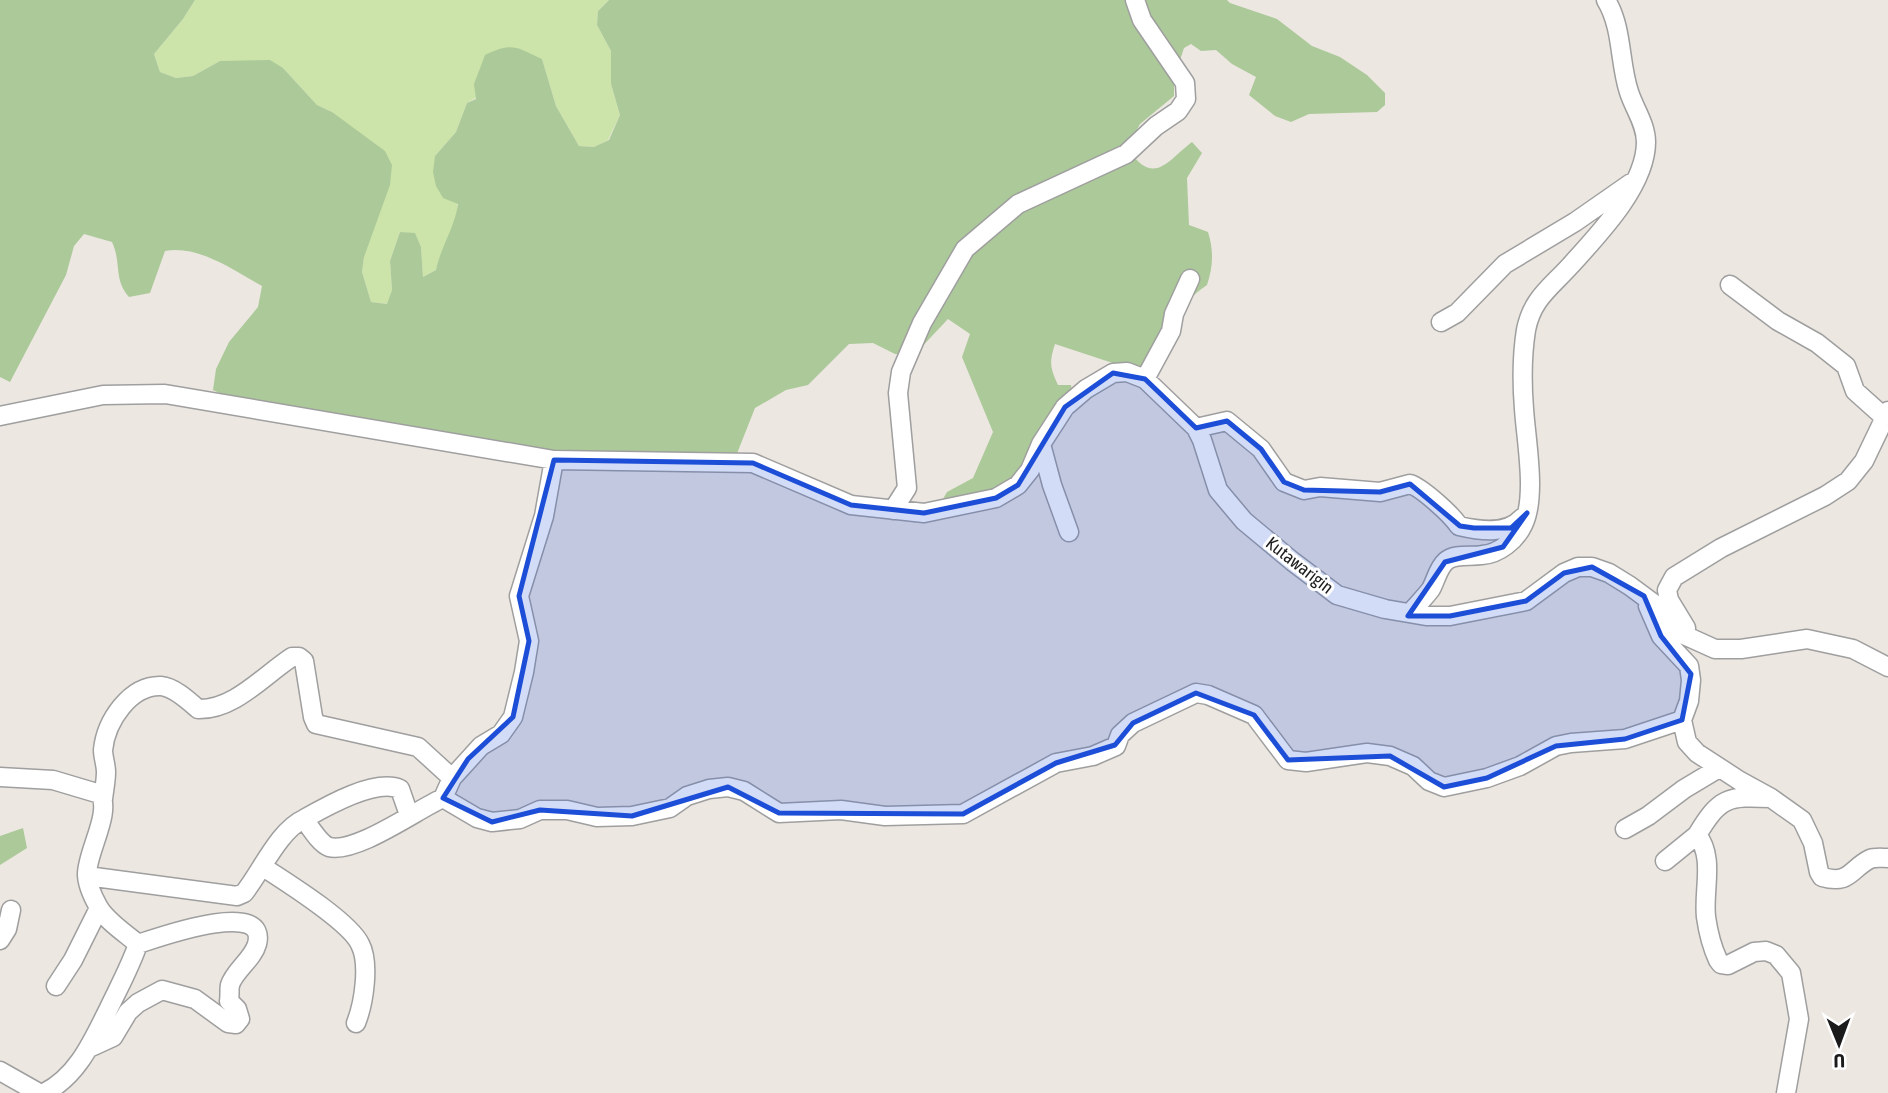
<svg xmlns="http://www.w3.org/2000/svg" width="1888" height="1093" viewBox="0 0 1888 1093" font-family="'Asap Condensed',sans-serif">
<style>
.grass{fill:#cce4aa}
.forest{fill:#acc999}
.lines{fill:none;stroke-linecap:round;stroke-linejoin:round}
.street-casing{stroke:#9f9f9f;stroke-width:21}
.street{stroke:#fff;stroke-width:18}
.marked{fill:#1d4ed8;fill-opacity:0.2;stroke:#1d4ed8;stroke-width:5;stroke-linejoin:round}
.labels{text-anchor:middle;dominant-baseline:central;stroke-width:6;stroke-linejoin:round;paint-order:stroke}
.street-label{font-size:18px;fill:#1b1b1b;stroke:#fff}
</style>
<rect width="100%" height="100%" fill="#ece7e1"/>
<path class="grass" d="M195 0H609L598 11 597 25 611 51V84L620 115 608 140 595 147 579 146 556 106 542 59 467 103 456 132 435 156C442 171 452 186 457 202 461 218 440 251 436 270L423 277 421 247 415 234 400 232 390 261 392 290 388 304 371 302 362 272 364 257 332 112 317 105 283 68 220 61 193 76 176 78 160 72 154 54 183 19Z"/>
<path class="forest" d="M0 0H195L183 19 154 54 160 72 176 78 193 76 220 61 270 60 283 68 317 105 332 112 385 151 392 165 390 185 364 257 362 272 371 302 387 304 392 290 390 261 400 232 415 233 421 247 423 277 436 270C441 246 455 227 458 204L443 198 436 186 433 172 435 156 456 132 467 103 476 99 474 84 485 55C512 42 516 47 542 59L556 106 579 146 594 147 609 140 620 115 611 84V51L597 25 598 11 609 0H1227L1230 3 1277 19 1312 46 1340 57 1367 75 1385 93V105L1377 112 1309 114 1291 122 1275 116 1249 95 1256 77 1232 64 1216 50 1201 51 1191 44 1184 48 1174 78V96L1140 124 1127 148C1154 187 1166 162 1192 142L1202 153 1187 178 1189 225 1208 232C1214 251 1213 267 1207 285 1176 305 1161 342 1143 373L1055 344C1049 362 1050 368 1058 385H1071L1072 391 1015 479 988 492 952 501 943 499 947 492 973 478 993 432 962 357 970 334 948 319 916 353 895 354 873 343 849 344 808 385 786 390 755 408 736 456 595 455 530 448 236 401 213 390 216 369 229 342 258 307 262 286C233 270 199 245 165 251L150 293 129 297C113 278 122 264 112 242L84 234 74 246 66 275 10 382 0 377Z
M23 828 27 848 0 865V836Z"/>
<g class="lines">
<defs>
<path id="street" d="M1730 285 1778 321 1817 343 1846 366 1855 391 1884 417
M1441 322 1457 313 1505 264 1575 222 1631 183
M1145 379 1171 331 1174 314 1190 279
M0 416 103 395 165 394 554 460 753 463 851 505 924 513 996 498 1018 485 1030 470 1041 444 1065 407 1086 389 1113 373 1127 372 1145 379 1196 428 1202 440 1218 490 1244 521 1292 561 1337 595 1385 609 1426 616H1450L1526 601 1564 573 1578 567H1592L1609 573 1630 586 1653 603 1684 635 1715 649H1741L1807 639 1853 649 1888 667
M1196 428 1227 421 1261 449 1284 482 1304 490 1320 487 1380 492 1410 484C1422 488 1451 514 1459 526 1480 531 1507 535 1522 518
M1041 444 1052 485 1069 532
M893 510 907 488 898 393 901 372 922 323 965 249 1018 204 1126 154 1156 126 1178 111 1186 99 1185 83 1142 20 1135 0
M1410 613C1417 605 1425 597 1431 589 1436 580 1438 568 1446 561 1455 553 1471 557 1482 555 1499 554 1516 540 1523 525 1537 497 1526 440 1524 409 1522 384 1522 355 1526 330 1532 299 1550 288 1570 266 1598 235 1646 186 1646 142 1646 124 1634 108 1629 92 1619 62 1623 28 1606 0
M1686 628 1669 600 1667 590 1674 577 1721 548 1825 496 1848 481 1864 461 1888 411
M1682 720 1687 742 1697 753 1740 781 1771 798 1802 820 1813 843 1819 872 1822 877C1850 885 1850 869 1870 859 1875 857 1882 858 1888 858
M0 777 53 780 100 794C112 812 87 852 87 874 87 884 93 897 98 906 105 920 125 933 138 944 130 967 119 987 109 1008 93 1040 78 1076 44 1093
M452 778 481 746 501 734 513 717 524 672 529 641 519 596 544 516 554 460
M1771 798C1727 796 1720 797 1697 835 1715 857 1703 890 1706 917 1708 931 1712 947 1718 960L1721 964 1728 965 1754 952 1766 951 1776 955 1791 973 1799 1019 1786 1093
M103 799C104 790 106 781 106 772 106 765 103 757 103 750 106 721 130 685 161 686 174 687 189 701 198 709 234 710 263 676 292 657H299L304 661 313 717 316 724 418 747 452 778 443 798
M304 819C325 807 375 778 400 789L409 815
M1625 829 1648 816 1684 789 1719 768
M1665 861 1697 835
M263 867C286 882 349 921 360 944 370 963 364 1003 356 1023
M87 876 237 896 244 893C261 872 279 830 304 819 310 827 320 844 329 847 356 854 418 809 443 798L477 818 492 822 520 819 540 810H567L597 817 632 816 670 808 687 796 709 789 728 787 744 791 779 813 841 810 885 816 963 814 1056 763 1093 756 1116 746 1120 735 1133 723 1196 693 1208 695 1254 715 1288 760 1306 762 1367 753 1390 756 1413 766 1429 781 1444 787 1487 778 1520 766 1556 746 1571 743 1625 739 1682 720 1689 701 1691 680 1689 666 1661 636 1648 606
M0 940 7 929 11 910
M56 986 73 960 99 908
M89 1048 113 1037 128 1012 138 1003 162 990 195 999 228 1023 236 1024 240 1019 237 1009 229 1001C230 996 229 989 230 985 234 971 253 959 257 944 269 897 154 939 138 944
M0 1071 39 1093"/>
</defs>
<use href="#street" class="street-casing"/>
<use href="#street" class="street"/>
</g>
<path class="marked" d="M1113 373 1145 379 1196 428 1227 421 1261 449 1284 482 1304 490 1380 492 1410 484 1460 526 1474 528H1511L1527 513 1503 547 1445 562 1408 616H1450L1526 601 1564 573 1592 567 1644 596 1661 636 1691 674 1682 720 1625 739 1556 746 1487 778 1444 787 1390 756 1288 760 1254 715 1196 693 1133 723 1115 745 1056 763 963 814 779 813 728 787 632 816 540 810 492 822 443 798 468 759 513 717 529 641 519 596 554 460 753 463 851 505 924 513 996 498 1018 485 1065 407Z"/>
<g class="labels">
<g class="street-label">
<text transform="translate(1300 565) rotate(38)">Kutawarigin</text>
</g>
</g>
<g transform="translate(1839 1044) rotate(179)" stroke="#ffffff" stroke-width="5" paint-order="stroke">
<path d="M0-5L12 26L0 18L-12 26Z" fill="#1b1b1b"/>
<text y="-10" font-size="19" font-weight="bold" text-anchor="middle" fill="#1b1b1b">U</text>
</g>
</svg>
